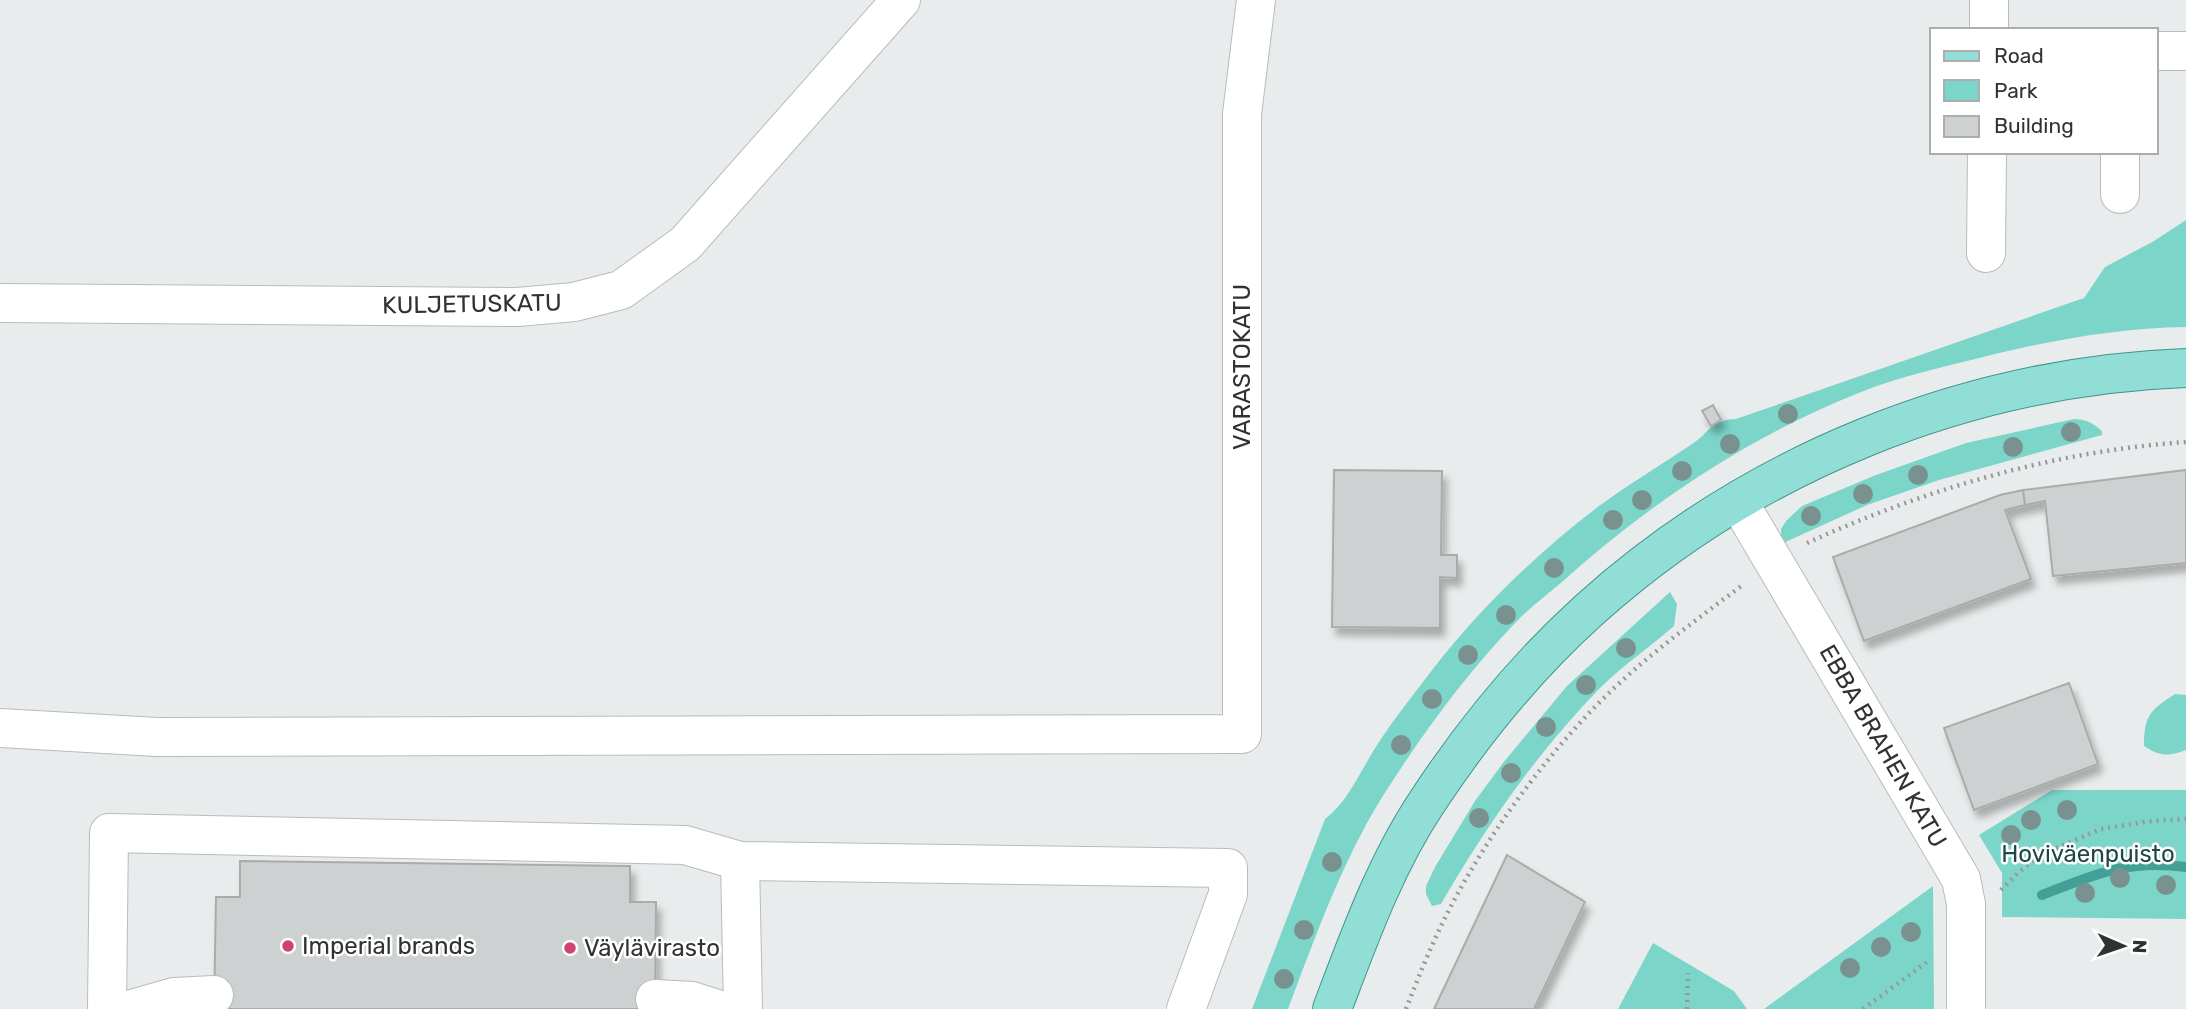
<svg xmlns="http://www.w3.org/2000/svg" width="2186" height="1009" viewBox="0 0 2186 1009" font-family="Rubik,sans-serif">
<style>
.green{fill:#7cd5c9}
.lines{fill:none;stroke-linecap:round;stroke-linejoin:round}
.stream{stroke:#43a096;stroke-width:10}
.building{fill:#ced1d1;stroke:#a9acab;stroke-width:2;filter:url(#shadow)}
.minor-casing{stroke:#b9bcbb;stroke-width:40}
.major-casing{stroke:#3f948a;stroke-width:40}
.path{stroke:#969898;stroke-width:4.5;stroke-dasharray:2 5;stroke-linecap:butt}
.minor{stroke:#fff;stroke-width:38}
.major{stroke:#90ded6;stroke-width:38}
.tree{fill:#79928f}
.poi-dot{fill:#d04370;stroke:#fff;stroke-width:2.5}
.labels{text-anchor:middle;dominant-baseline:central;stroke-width:5;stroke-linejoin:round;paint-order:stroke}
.street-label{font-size:24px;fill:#313232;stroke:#fff}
.park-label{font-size:24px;fill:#1e4843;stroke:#fff}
.poi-label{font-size:24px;fill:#313232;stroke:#fff;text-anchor:start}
</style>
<defs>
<filter id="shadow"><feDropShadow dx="4.5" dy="8" stdDeviation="3.5" flood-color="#0004"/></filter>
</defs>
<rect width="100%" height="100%" fill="#e9ecec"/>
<path class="green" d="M2186 220V327C2121 328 2058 339 1995 354 1948 366 1900 376 1856 394 1749 437 1647 505 1562 582 1547 595 1530 607 1516 622 1465 675 1420 737 1381 799 1341 864 1315 938 1288 1009H1252L1325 819C1346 803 1357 778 1371 755 1385 731 1403 708 1420 686 1469 619 1533 556 1599 506 1629 484 1661 465 1692 444 1711 432 1709 420 1736 419L2084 298 2105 267 2154 241Z
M2074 419C2086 419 2093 423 2102 431V435L1939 480 1867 505 1781 544V529L1786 521 1802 506 1876 475 1966 443Z
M1670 592 1677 604 1674 626C1650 647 1622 666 1600 688 1536 754 1487 825 1441 904L1432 906 1426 894V886L1435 867 1475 801 1503 763 1567 686Z
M2175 694 2186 695V750C2169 757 2159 756 2144 746 2144 716 2150 710 2175 694Z
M2052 790H2186V919L2002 917V873L1979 835Z
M1933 886 1934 1009H1764Z
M1653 943 1734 991 1747 1009H1618Z"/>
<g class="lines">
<path class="stream" d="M2042 895C2096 874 2127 859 2186 867"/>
</g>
<path class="building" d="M1713 405 1721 420 1711 426 1702 411Z
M1334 470 1442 471 1441 555H1457V578L1440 577V628L1332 627Z
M2186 470V563L2053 576 2045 501 2025 505 2023 490Z
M2023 490 2025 505 2005 510 2031 579 1864 641 1833 557 2000 495Z
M2069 683 2098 764 1974 810 1944 728Z
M1507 855 1585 902 1534 1009H1434Z
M240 861 630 866V902H656L655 1009H214L216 897H240Z"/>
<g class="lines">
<defs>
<path id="minor" d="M1989 30V0
M2156 51H2186
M2120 194V152
M1986 253 1987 152
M0 303 518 307 574 302 621 290 685 244 901 0
M1738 501 1961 879 1966 904V1009
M0 728 157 737 1242 734V114L1256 0
M740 861 1228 868V894L1186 1009
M655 999 692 1001 717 1009
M107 1009 109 833 685 845 740 861 743 1009
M132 1009 174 997 214 995"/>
<path id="major" d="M1332 1009C1359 938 1385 865 1427 802 1473 732 1527 666 1589 610 1752 463 1967 376 2186 368"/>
</defs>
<use href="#minor" class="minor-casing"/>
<use href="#major" class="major-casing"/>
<path class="path" d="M1807 543C1926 489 2055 451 2186 442
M2001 890 2019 872 2040 855 2101 829 2151 821 2186 819
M1406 1009C1417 981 1428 953 1441 926 1477 851 1535 769 1593 709 1638 662 1692 623 1744 584
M1687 1009 1688 973
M1863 1009 1927 962"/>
<use href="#minor" class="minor"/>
<use href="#major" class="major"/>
</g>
<g class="tree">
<circle cx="1788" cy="414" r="10"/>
<circle cx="2071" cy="432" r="10"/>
<circle cx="1730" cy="444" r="10"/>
<circle cx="2013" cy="447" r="10"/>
<circle cx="1682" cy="471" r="10"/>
<circle cx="1918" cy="475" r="10"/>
<circle cx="1863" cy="494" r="10"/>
<circle cx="1642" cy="500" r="10"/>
<circle cx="1811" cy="516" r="10"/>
<circle cx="1613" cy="520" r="10"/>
<circle cx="1554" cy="568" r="10"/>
<circle cx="1506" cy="615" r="10"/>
<circle cx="1626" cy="648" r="10"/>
<circle cx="1468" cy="655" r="10"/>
<circle cx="1586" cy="685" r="10"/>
<circle cx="1432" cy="699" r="10"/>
<circle cx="1546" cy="727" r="10"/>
<circle cx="1401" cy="745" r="10"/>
<circle cx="1511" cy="773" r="10"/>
<circle cx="2067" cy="810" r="10"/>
<circle cx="1479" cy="818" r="10"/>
<circle cx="2031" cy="820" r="10"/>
<circle cx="2011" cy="835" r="10"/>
<circle cx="1332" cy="862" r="10"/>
<circle cx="2120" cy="878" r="10"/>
<circle cx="2166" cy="885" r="10"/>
<circle cx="2085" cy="893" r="10"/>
<circle cx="1304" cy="930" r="10"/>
<circle cx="1911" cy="932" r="10"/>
<circle cx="1881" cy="947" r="10"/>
<circle cx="1850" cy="968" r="10"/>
<circle cx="1284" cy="979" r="10"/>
</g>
<g class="poi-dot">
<circle cx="288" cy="946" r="7"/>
<circle cx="570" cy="948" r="7"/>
</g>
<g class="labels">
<g class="street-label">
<text transform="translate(472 304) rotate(-1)">KULJETUSKATU</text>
<text transform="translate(1242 367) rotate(-90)">VARASTOKATU</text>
<text transform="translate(1883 746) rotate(60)">EBBA BRAHEN KATU</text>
</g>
<g class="park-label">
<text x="2088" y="854">Hoviväenpuisto</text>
</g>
<g class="poi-label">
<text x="302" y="946">Imperial brands</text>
<text x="584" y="948">Väylävirasto</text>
</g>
</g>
<rect x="1930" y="28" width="228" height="126" fill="#ffffff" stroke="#adadad" stroke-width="2"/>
<rect x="1944" y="51" width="35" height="10" fill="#90ded6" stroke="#adadad" stroke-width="2"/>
<text x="1994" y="63" font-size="21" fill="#313232">Road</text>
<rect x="1944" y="80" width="35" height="21" fill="#7cd5c9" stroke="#adadad" stroke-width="2"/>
<text x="1994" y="98" font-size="21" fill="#313232">Park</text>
<rect x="1944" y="116" width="35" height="21" fill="#ced1d1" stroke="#adadad" stroke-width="2"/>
<text x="1994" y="133" font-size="21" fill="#313232">Building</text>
<g transform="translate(2123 946) rotate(92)" stroke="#ffffff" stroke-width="5" paint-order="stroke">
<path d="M0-5L12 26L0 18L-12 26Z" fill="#313232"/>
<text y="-10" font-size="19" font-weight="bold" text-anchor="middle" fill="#313232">N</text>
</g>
</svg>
